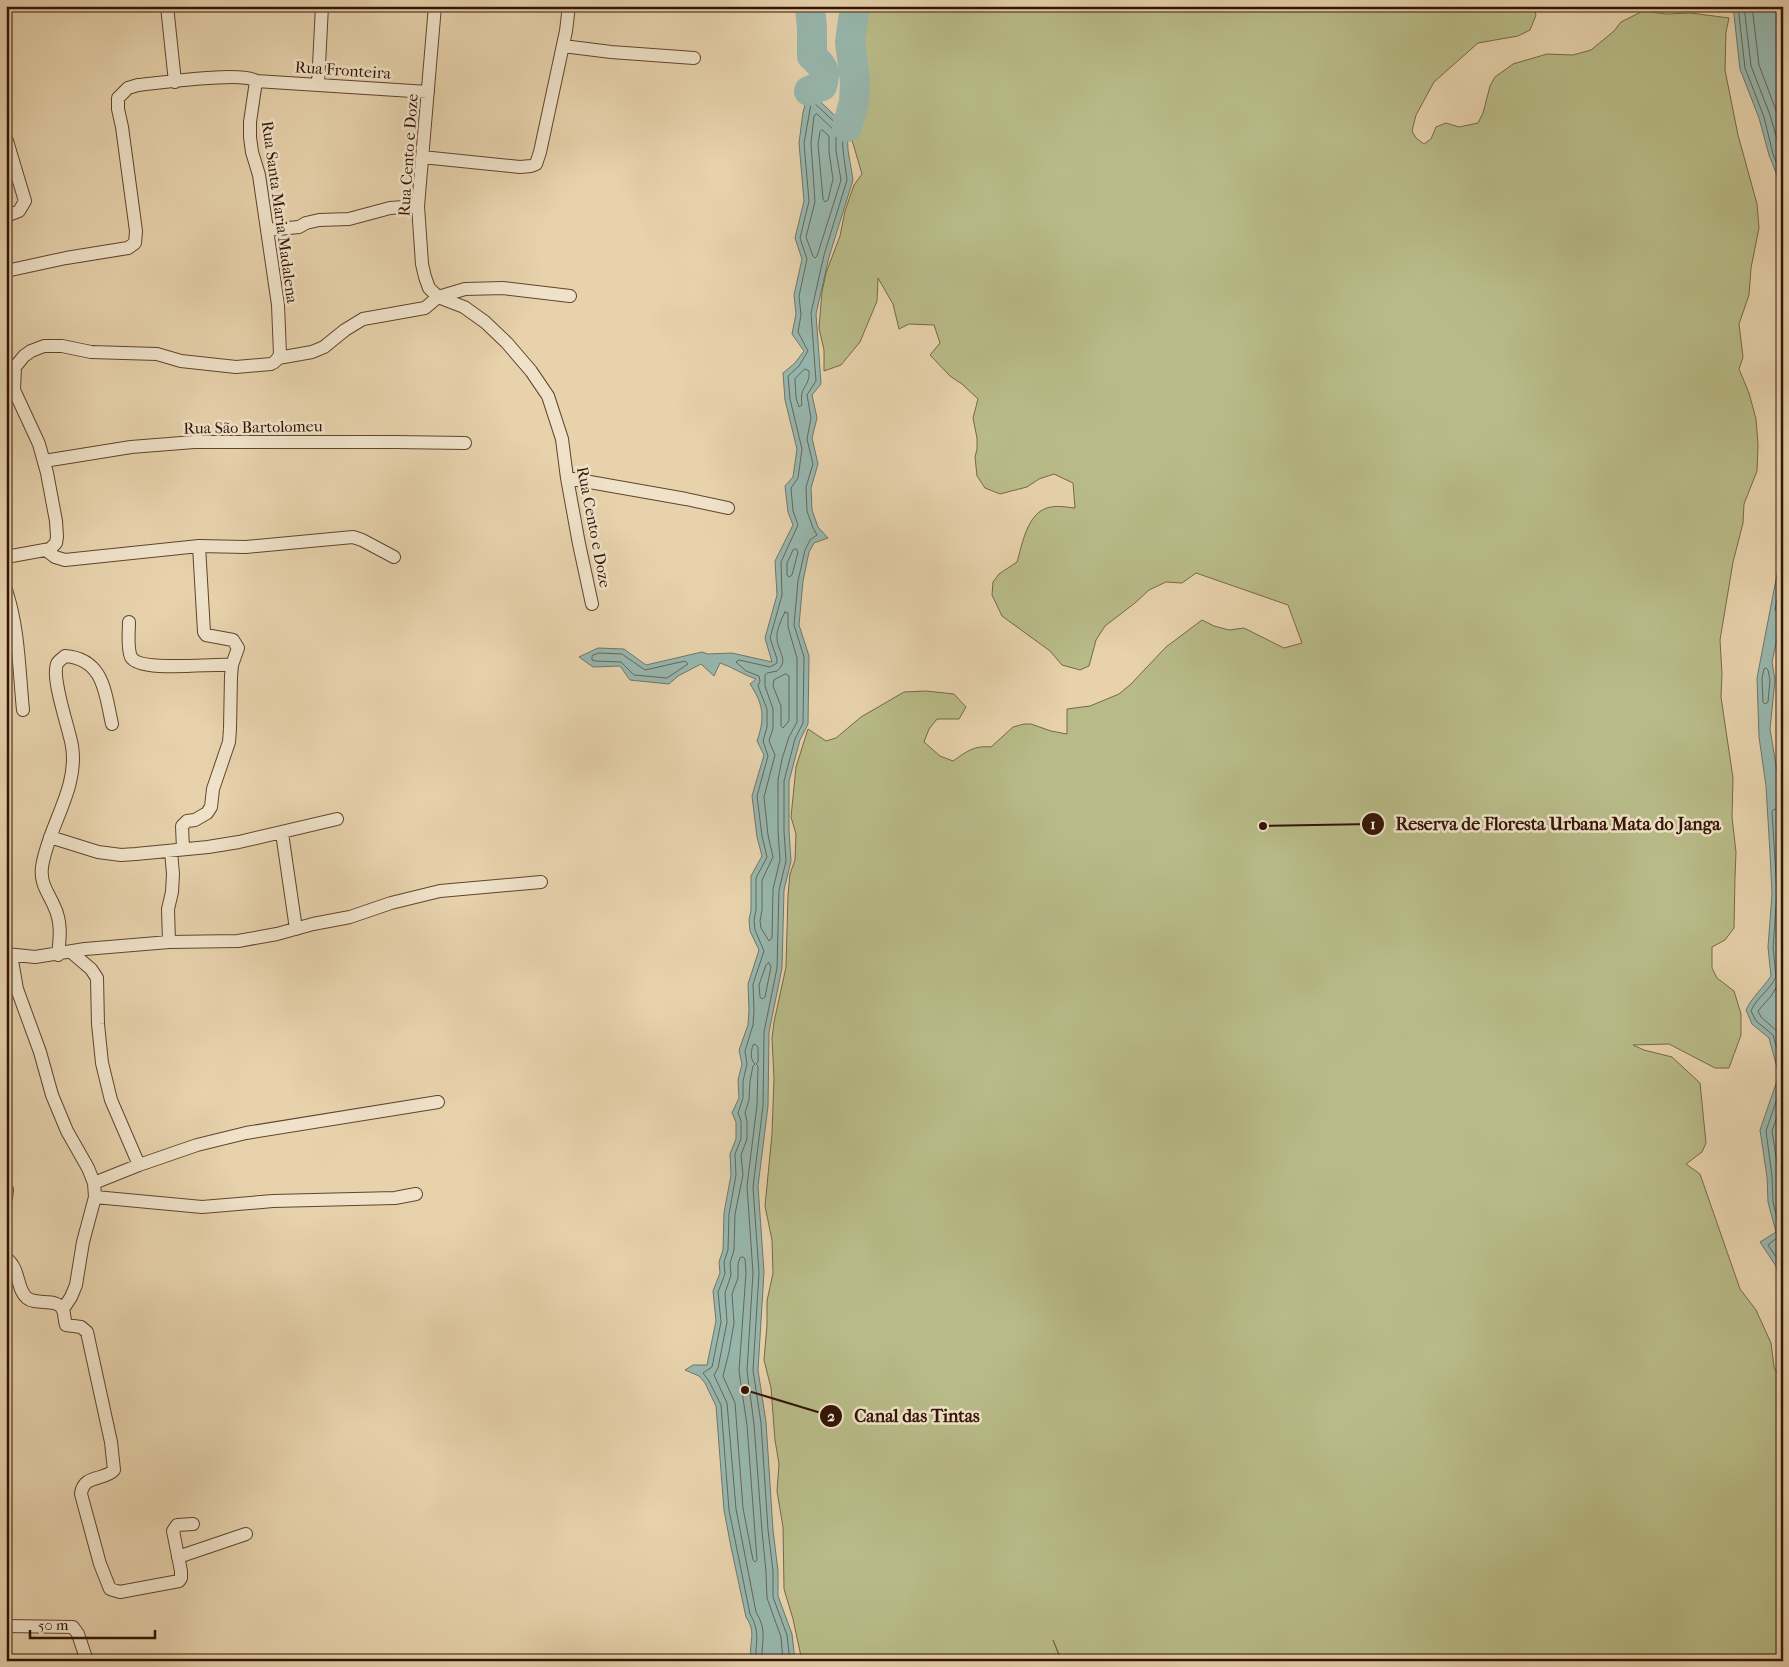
<svg xmlns="http://www.w3.org/2000/svg" width="1789" height="1667" viewBox="0 0 1789 1667" font-family="'IM FELL French Canon',serif">
<style>
.green{fill:#b8bb88;stroke:#766846}
.water{fill:#97b7ae;stroke:#6f766a}
.lines{fill:none;stroke-linecap:round;stroke-linejoin:round}
.shore{stroke:#656659;stroke-width:1}
.river{stroke:#97b7ae;stroke-width:30}
.minor-casing{stroke:#60442e;stroke-width:14}
.minor{stroke:#efe2c9;stroke-width:12}
.labels{text-anchor:middle;dominant-baseline:central;stroke-width:5;stroke-linejoin:round;paint-order:stroke}
.street-label{font-size:16px;fill:#331404;stroke:#efe2c9}
.leader{fill:none;stroke:#331404;stroke-width:2}
.callout-dot{fill:#331404;stroke:#efe2c9;stroke-width:2}
.mark-label{font-size:15px;text-anchor:middle;font-weight:bold;fill:#fff}
.callout-label{font-size:18px;text-anchor:middle;font-weight:bold;fill:#331404;stroke:#efe2c9;stroke-width:5;stroke-linejoin:round;paint-order:stroke}
</style>
<rect width="100%" height="100%" fill="#e7d2ac"/>
<filter id="stains"><feTurbulence type="fractalNoise" baseFrequency=".004" numOctaves="4"/><feColorMatrix values="0 0 0 0 .2 0 0 0 0 .09 0 0 0 0 .02 0 0 0 .5 -.17"/></filter>
<radialGradient id="worn" r=".72"><stop offset=".6" stop-color="#630" stop-opacity="0"/><stop offset="1" stop-color="#630" stop-opacity=".3"/></radialGradient>
<path class="green" d="M862 6H1533L1536 15 1530 30 1518 36 1478 43 1434 82 1416 115 1412 131 1416 138 1424 144 1431 139 1436 127 1446 123 1459 127 1478 123 1483 113 1490 86 1495 77 1513 64 1547 54 1573 55 1591 50 1614 31 1621 22 1643 11 1666 14 1691 13 1729 18 1726 32 1725 70 1738 135 1757 204 1759 228 1751 268 1749 295 1739 324 1743 357 1739 369 1749 393 1756 419 1758 445 1757 471 1744 504 1743 523 1733 562 1720 640 1722 674 1721 697 1733 778 1732 817 1736 852 1735 877 1734 928 1725 940 1712 947V968L1717 978 1734 991 1741 1014V1035L1729 1068H1715L1669 1044 1633 1045 1644 1050 1672 1057 1700 1083 1706 1143 1702 1152 1686 1164 1700 1174 1740 1289 1756 1310 1771 1343 1774 1367 1783 1385V1405L1779 1415 1783 1416V1661H1062L1053 1640 1061 1661H802L793 1619 784 1589 783 1527 777 1491 779 1464 775 1440 771 1388 764 1360 767 1325V1301L773 1273 772 1240 765 1206 772 1134 774 1079 772 1038 774 1022 786 967 788 895 790 874 795 860 796 834 791 817 796 767 808 729 826 741 836 738 861 717 904 692 926 691 954 694 966 707 959 719H937L929 729 924 742 940 756 953 761C966 752 974 745 991 747L1013 727 1024 724H1031L1051 731 1067 734V709L1090 706 1119 694 1131 684 1166 647 1202 620 1214 626 1229 630 1244 628 1284 648 1302 643 1288 605 1196 573 1182 583 1166 582 1149 590 1135 603 1105 626 1096 640 1089 666 1080 670 1062 665 1050 651 1002 616 992 595 993 582 999 574 1017 562C1022 545 1027 514 1047 508 1056 505 1065 507 1075 508L1073 483 1054 474 1039 479 1027 487 1000 494 985 488 977 476 975 457 977 449V438L973 418 978 399 962 384 950 376 930 355 940 343 934 325 909 324 899 329 893 304 878 278 877 301 860 342 841 365 824 371V350L819 328 822 292 826 273 840 236 845 211 854 185 862 174 852 140 851 122 861 80 860 56 853 33Z"/>
<path class="water" d="M1733 6H1783V202L1781 200 1777 175 1769 155 1759 118 1740 69Z
M809 91 847 127 848 150 853 180 829 257 816 314 821 384 812 395 817 418 812 438 818 464 811 488 812 510 818 527 828 538 814 543 809 552 803 581 799 625 809 656 808 724 800 740 789 781V831L791 861 784 890 782 968 769 1032 768 1106 758 1186 764 1272 758 1370 766 1422 773 1530 778 1571V1596L792 1634 795 1661H752C747 1643 758 1635 746 1617L731 1547 724 1510 716 1406 705 1383 699 1376 685 1370 693 1365H707L716 1321 713 1291 720 1273 719 1262 723 1250 724 1213 731 1175 730 1154 736 1139V1122L732 1113 739 1098 738 1080 742 1064 739 1050 748 1025 749 1011 748 984 759 950 750 931 749 920 751 910V876L762 856 757 837 752 796 764 755 757 741C765 718 764 705 750 684L756 679C743 675 733 667 720 663L714 676 701 664 678 676 669 684 630 680 620 666 593 667 579 657 598 648 624 649 646 665 702 652 708 654 732 653 772 662 765 638 777 595 775 561 793 525 788 512 785 486 793 477 797 449 785 400 783 373 795 363 804 351 792 334 796 314 794 295 802 259 795 238 804 201 799 143 803 112Z
M1783 553V611L1772 662 1775 680 1770 729 1778 777 1783 836V1292L1776 1266 1760 1242 1776 1232 1768 1202 1767 1177 1760 1130 1779 1075 1769 1038 1752 1024 1746 1010C1752 997 1763 988 1771 976L1768 947 1772 894 1770 853 1766 786 1759 737 1757 678 1779 564Z"/>
<g class="lines">
<path class="shore" d="M1738 6 1745 68 1764 117 1773 154 1783 179
M1744 6 1751 66 1770 115 1783 160
M1752 6 1759 65 1777 113 1783 135
M817 114 836 132V151L841 180 817 256 815 258 813 256 806 237 815 202 811 143 814 116Z
M822 130 829 136V152L833 179 828 200 825 202 823 199 818 144 820 132Z
M805 369 809 371C810 388 799 385 802 405L799 407 796 398 795 379Z
M796 549 798 552 792 575 789 577 787 575V563L793 550Z
M1783 569 1775 610 1777 612H1783
M785 612 788 613V627L797 658V722L789 737 782 759 778 780V831L780 860 773 889 772 938 769 941 761 928 760 921 762 910V880L773 857 768 835 764 797 775 755 769 741 773 728V709L765 686V675L767 673 777 671C790 660 777 651 777 638 776 631 782 618 785 612Z
M599 653 622 654 645 670 685 661 688 664 667 678 634 675 621 662 595 661 592 660V656Z
M1766 668 1768 670 1770 680 1768 702 1765 704 1763 702 1762 678 1764 669Z
M786 674 789 676V721L783 728 781 726V706L773 686 774 680Z
M1783 812 1775 809 1772 811 1777 894 1773 947 1776 977C1770 990 1756 998 1751 1011L1756 1021 1773 1035 1783 1070
M1783 818 1779 820 1783 888
M1783 897 1779 947 1782 978 1771 996 1758 1011 1761 1017 1778 1032 1783 1049
M769 963 771 967 765 997 762 999 760 997 759 985 766 965Z
M1783 1081 1766 1131 1772 1176 1773 1202 1780 1231 1779 1236 1768 1245 1781 1264 1783 1272
M1783 1100 1772 1131 1779 1176V1201L1783 1214
M743 1257 745 1259 746 1273 739 1371 747 1425 757 1560 755 1562 753 1560 743 1508 735 1403 723 1376 729 1352 734 1323 732 1294 738 1278V1264L740 1258Z
M756 1661C755 1642 761 1633 750 1614L729 1510 721 1405 709 1381 703 1373 712 1367 721 1322 718 1292 725 1274 724 1262 728 1250 729 1214 736 1175 735 1154 741 1139V1121L738 1113 743 1098V1081L747 1064 745 1051 753 1025 754 1011 753 984 764 951 755 930 754 920 756 910V878L767 857 762 836 757 796 768 756 763 741 767 727V709L758 686 760 681 759 676 746 671 736 662 739 660 770 667 777 663V659L770 638 782 595 781 562 798 525 793 511 791 488 798 478 802 449 790 399 788 376 799 366 808 351 798 332 801 315 799 296 807 259 800 238 809 201 804 143 811 104 813 102 842 129 843 150 847 180 824 255 811 313 816 381 807 395 811 418 807 439 813 464 806 487 807 511 813 528 817 535 810 540 805 550 798 581 794 625 804 657 803 723 795 739 784 781V831L786 861 779 890 777 968 764 1032 763 1106 753 1187 759 1273 753 1370 761 1423 768 1530 773 1571V1597L787 1635 790 1661
M762 1661C761 1641 768 1632 756 1612L736 1509 727 1403 714 1375 718 1368 727 1322 725 1293 731 1275 730 1263 734 1250 735 1214 743 1175 741 1155 747 1139V1121L745 1113 749 1100 750 1081 753 1066 755 1064C750 1060 751 1051 753 1045L755 1044 758 1047V1062L756 1064 758 1066 757 1105 747 1186 753 1273 747 1371 754 1424 762 1531 766 1572 767 1598 781 1637 783 1661"/>
<path class="river" d="M809 91 822 86C827 71 823 66 812 56V28L810 6
M847 127 854 102 855 81 850 42 855 6"/>
<defs>
<path id="minor" d="M167 6 175 82
M435 6 418 206 422 264 425 277 429 288 438 297 464 307 485 322 507 343 531 371 548 396 562 439 567 478 579 544 592 604
M563 46 611 52 694 58
M318 85 322 6
M422 157 520 167 531 166 536 164 540 152 566 31 569 6
M6 216 19 211 25 201 7 141
M267 230 299 227 306 223 319 220 349 219 390 208 418 206
M6 271 66 258 128 248 135 243 136 231 122 127 118 109V98L128 88 138 85C159 83 242 71 256 81L428 92
M278 358 312 352 324 347 345 330 363 319 425 308 438 297 465 289 503 288 570 296
M44 461 131 447 194 442H395L465 443
M567 478 686 499 728 508
M46 550 55 557 65 560 199 546 246 547 353 537 362 540 394 557
M6 557 50 549 56 543 57 537 56 521 47 473 39 444 14 390 15 367 24 356 31 351 44 346H62L91 352 157 354 181 361 236 367 271 364C276 362 278 359 280 354L278 305 259 175 252 152 250 137V122L256 81
M6 590C19 629 19 670 23 710
M129 622C129 632 127 648 131 657 140 673 213 663 232 665
M282 833 296 929
M50 837 98 852 121 855 136 854 208 847 239 842 337 819
M183 849 182 826 187 821 195 820 207 813 211 807 213 789 229 742 230 729 231 676 232 665 238 648 233 640 206 635 204 632 199 546
M169 942 168 909 172 892 173 874 171 851
M71 952 91 969 97 978 98 1024 102 1063 111 1100 139 1165
M6 954 35 957 85 949 169 942 238 941 277 934 313 924 350 917 391 903 440 891 541 882
M11 955 17 989 40 1052 52 1095 67 1131 88 1168 94 1183 95 1197 83 1242 76 1285 71 1297 63 1309
M58 955C60 938 62 922 54 906 48 892 40 884 42 867 48 826 79 789 72 746 69 728 51 679 57 664 58 661 62 659 65 656 104 659 105 693 112 724
M94 1183 139 1165 197 1145 246 1133 438 1102
M95 1197 202 1207 273 1201 395 1198 416 1194
M6 1198 7 1190
M6 1258C21 1270 16 1289 27 1298 37 1306 57 1297 63 1310 65 1315 64 1320 66 1325L81 1327 87 1332 111 1442 114 1470C104 1481 83 1474 81 1494L100 1564 110 1589 120 1592 179 1581 181 1578V1571L173 1531 177 1525 193 1524
M178 1557 246 1534
M6 1626 73 1627 78 1634 87 1661"/>
</defs>
<use href="#minor" class="minor-casing"/>
<use href="#minor" class="minor"/>
</g>
<g class="labels">
<g class="street-label">
<text transform="translate(343 70) rotate(4)">Rua Fronteira</text>
<text transform="translate(408 155) rotate(-86)">Rua Cento e Doze</text>
<text transform="translate(280 212) rotate(82)">Rua Santa Maria Madalena</text>
<text transform="translate(253 427) rotate(-1)">Rua São Bartolomeu</text>
<text transform="translate(594 527) rotate(79)">Rua Cento e Doze</text>
</g>
</g>
<path class="leader" d="M1263 826L1373 824M745 1390L831 1416"/>
<g class="callout-dot">
<circle cx="1263" cy="826" r="5"/>
<circle cx="745" cy="1390" r="5"/>
<circle cx="1373" cy="824" r="12"/>
<circle cx="831" cy="1416" r="12"/>
</g>
<g class="mark-label">
<text x="1373" y="829">1</text>
<text x="831" y="1421">2</text>
</g>
<g class="callout-label">
<text x="1558" y="830">Reserva de Floresta Urbana Mata do Janga</text>
<text x="917" y="1422">Canal das Tintas</text>
</g>
<rect width="1789" height="1667" fill="none" stroke="#e7d2ac" stroke-width="25"/>
<rect x="8" y="8" width="1774" height="1652" fill="none" stroke="#331404" stroke-width="2.5"/>
<rect x="12" y="12" width="1764" height="1642" fill="none" stroke="#331404"/>
<path d="M30 1630v8h125v-8" fill="none" stroke="#331404" stroke-width="2.5"/>
<text x="38" y="1630" font-size="15" fill="#331404" stroke="#efe2c9" stroke-width="4" paint-order="stroke">50 m</text>
<rect width="100%" height="100%" filter="url(#stains)"/>
<rect width="100%" height="100%" fill="url(#worn)"/>
</svg>
